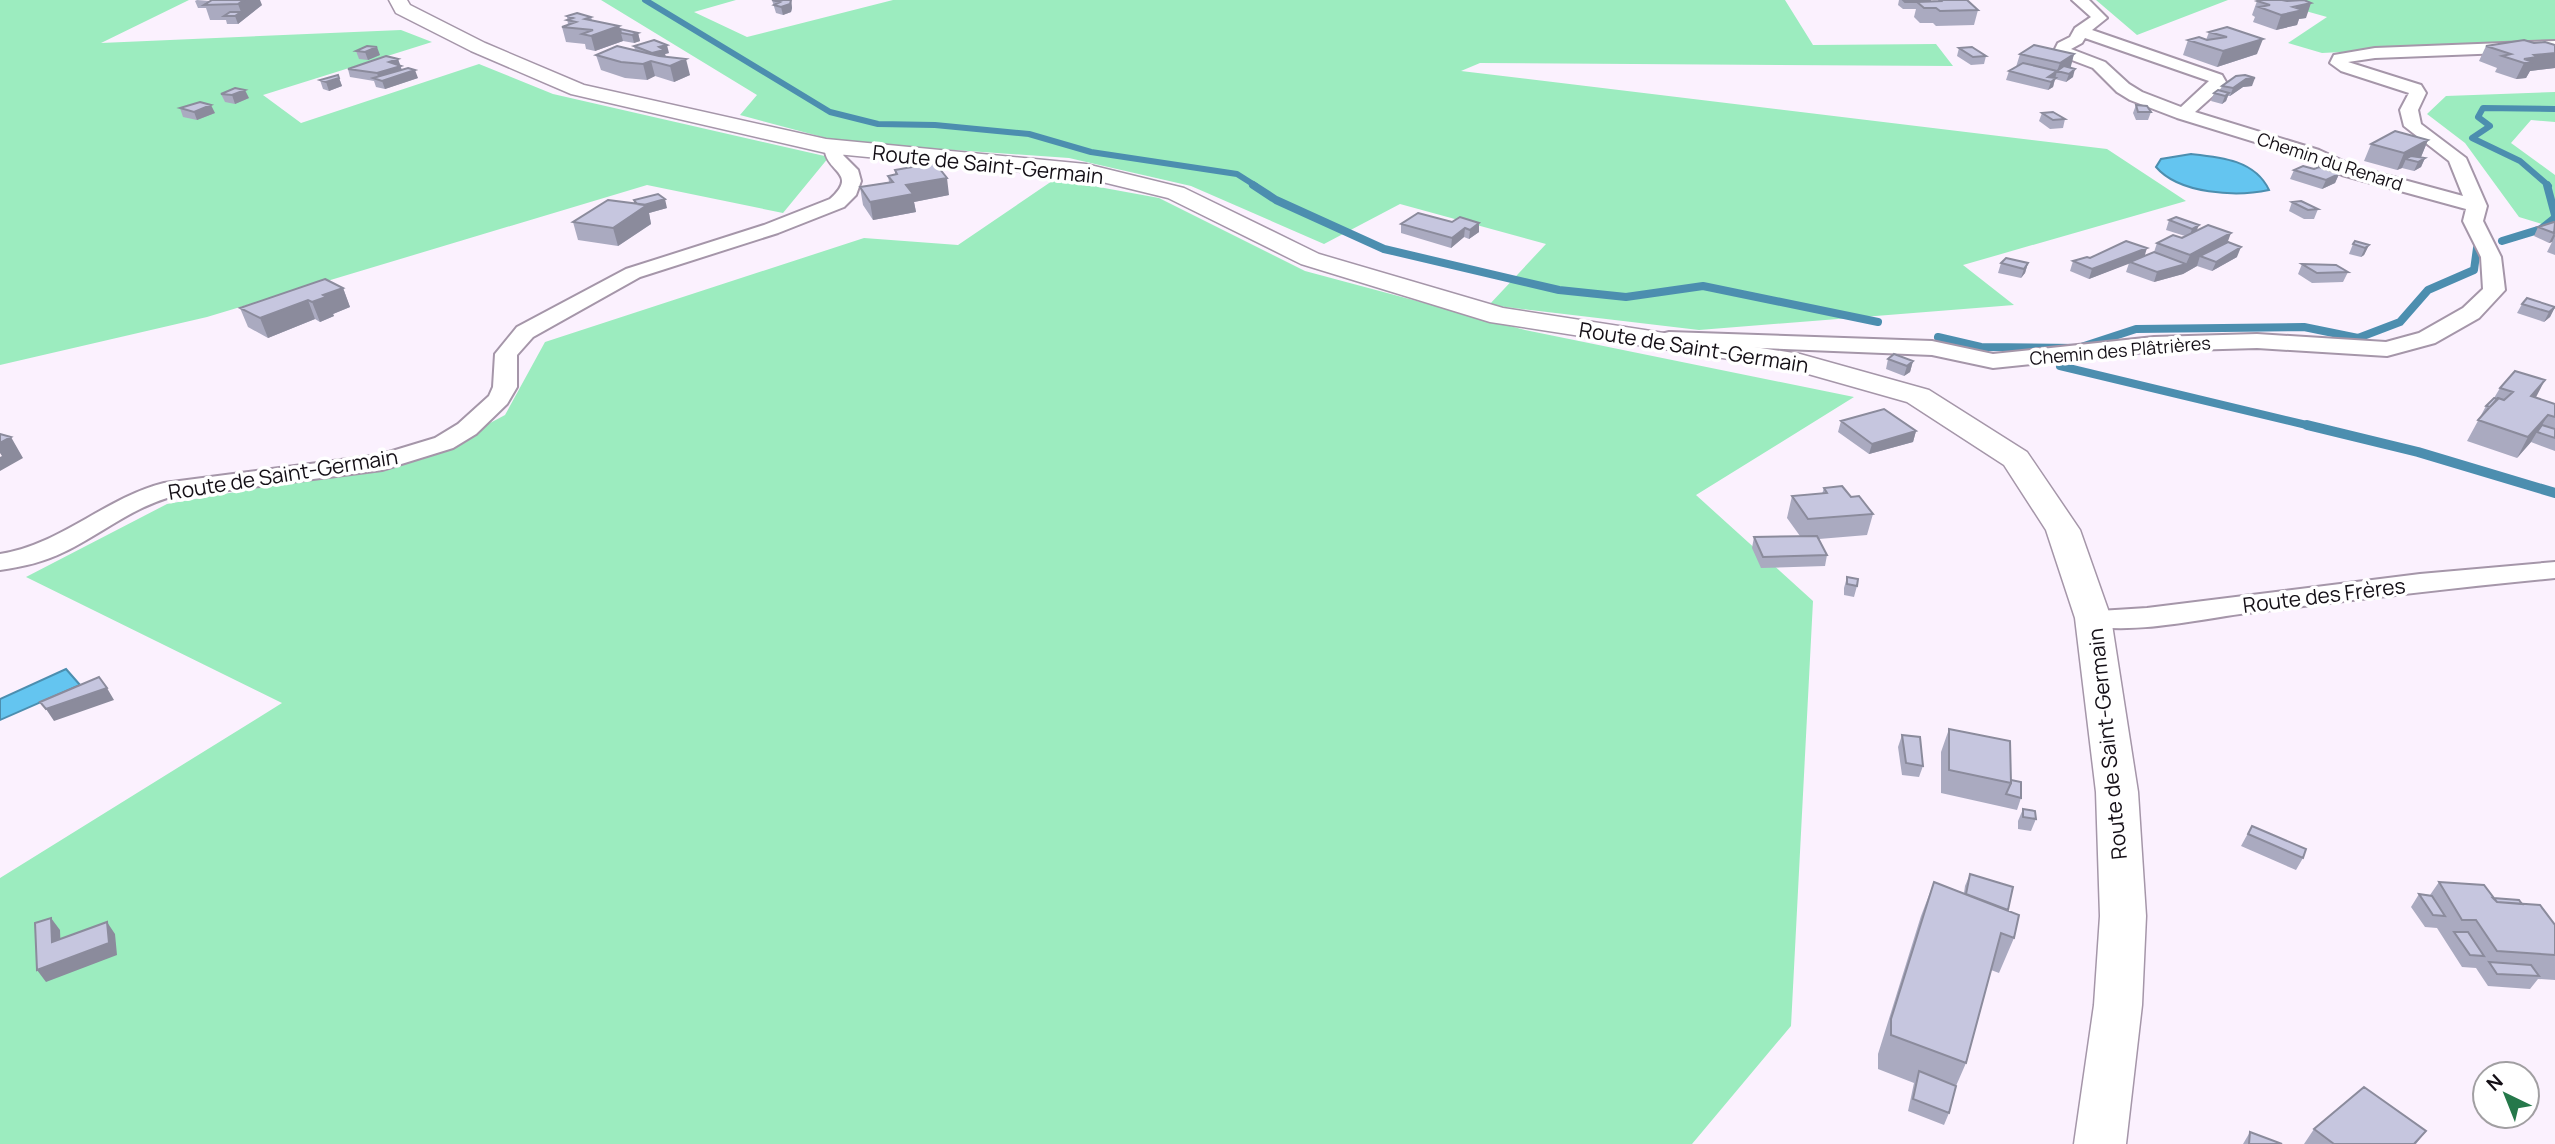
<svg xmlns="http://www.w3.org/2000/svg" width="2555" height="1144" viewBox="0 0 2555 1144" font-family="Manrope,sans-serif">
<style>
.green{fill:#9cecbf}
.water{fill:#64c5f0;stroke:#4c8eaf;stroke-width:2}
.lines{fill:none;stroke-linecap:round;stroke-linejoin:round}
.stream-far2{stroke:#4c8eaf;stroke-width:6}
.stream-far1{stroke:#4c8eaf;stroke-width:8}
.stream{stroke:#4c8eaf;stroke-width:10}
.minor-casing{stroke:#a596a9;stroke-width:4}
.tertiary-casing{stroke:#a596a9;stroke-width:3}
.minor{fill:#fff;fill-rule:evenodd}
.tertiary{fill:#fff;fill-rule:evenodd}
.wall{fill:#aaaac0}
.shaded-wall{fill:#8b8b9c}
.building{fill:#c6c6df;stroke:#8b8b9c;stroke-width:2}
.labels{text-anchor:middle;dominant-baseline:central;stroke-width:7;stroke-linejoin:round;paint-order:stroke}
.far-street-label{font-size:18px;fill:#140f16;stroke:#fff}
.street-label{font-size:21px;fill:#140f16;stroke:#fff}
</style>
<rect width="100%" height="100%" fill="#fbf1fe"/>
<path class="green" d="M0 0H189L101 43 401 30 432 42 263 95 301 123 479 64 553 94 829 157 783 213 647 185 207 317 0 365Z
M601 0H736L694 12 747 37 893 0H1785L1813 45 1936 44 1953 66 1480 63 1461 71 2107 149 2186 201 1963 265 2014 305 1699 330 1489 305 1546 244 1400 204 1324 244 1191 186 1069 158 841 142 740 115 757 95Z
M2096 0H2228L2137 35Z
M2267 0H2555V41L2322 53 2288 43 2327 17Z
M2555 92V122L2531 120 2511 143 2555 175V228L2519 217 2465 143 2427 114 2446 96Z
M1055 179 1159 198 1305 271 1525 330 1854 397 1696 495 1813 601 1791 1026 1692 1144H0V878L282 703 26 577 167 504 423 459 505 415 545 342 864 238 958 245Z"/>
<path class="water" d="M2191 154C2220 157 2255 160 2269 190 2236 197 2179 194 2156 167L2161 159Z
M66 669 80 685 0 720V699Z"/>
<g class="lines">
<path class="stream-far2" d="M645 0 830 112 878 124 935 125 1029 134 1091 152 1237 174 1256 186
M2549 186 2520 161 2472 138 2490 126 2478 117 2483 108 2555 109"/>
<path class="stream-far1" d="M1253 185 1276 200 1384 249 1559 290 1626 297 1703 286 1878 322
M2547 185 2555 215
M2502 241 2541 229 2555 218
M1938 337 1981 347 2078 348 2136 329 2304 327 2358 338 2400 322 2428 290 2474 270 2477 248
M2060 366 2315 427"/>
<path class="stream" d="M2307 425 2418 452 2555 493"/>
<defs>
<path id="minor" d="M2072 0H2089L2107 18 2092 30 2222 75 2226 82 2224 86 2195 112 2319 150 2356 167 2463 196 2449 161 2404 126 2400 110 2409 93 2341 71 2330 63 2334 55 2375 48 2555 41V51L2375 58 2348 62 2421 85 2426 93 2418 110 2421 124 2466 158 2487 206 2483 221 2501 257 2505 290 2479 318 2435 343 2387 356 2257 348 2154 351 1993 368 1932 355 1661 344 1658 339 1661 334 1669 332 1932 341 1993 354 2154 337 2257 334 2386 342 2419 333 2463 308 2483 289 2481 257 2463 221 2466 209 2342 175 2307 158 2177 118 2130 100 2117 92 2093 68 2056 54 2054 51 2058 43 2070 37 2075 28 2091 17ZM2085 38 2209 81 2181 107 2142 92 2129 84 2105 62 2071 49 2082 43Z
M839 143 848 148 843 155 858 170 861 181 856 195 844 207 778 233 640 277 533 337 517 355V387L507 404 476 434 453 448 382 470 167 498C129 510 99 535 64 552 44 562 22 567 0 570V554C60 545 105 498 164 483L379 455 435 438 458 424 489 396 493 387 495 354 517 327 626 269 764 225 830 199C858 174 829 173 825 152L833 144Z
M2555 562V578C2452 588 2350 600 2247 613 2201 619 2127 636 2083 624L2078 618 2083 612 2147 608 2420 574Z"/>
<path id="tertiary" d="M389 0H407L410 5 485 43 584 85 826 139 1086 164 1184 188 1319 254 1503 308 1800 354 1929 390 2027 452 2080 530 2111 618 2138 792 2146 916 2142 1005 2126 1144H2074L2094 1005 2100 916 2096 792 2075 618 2046 530 2004 465 1907 402 1787 368 1490 322 1301 264 1168 198 1086 178 826 153 571 94 471 51 396 13Z"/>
</defs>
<use href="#minor" class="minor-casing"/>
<use href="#tertiary" class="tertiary-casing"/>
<use href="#minor" class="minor"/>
<use href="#tertiary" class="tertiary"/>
</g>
<path class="wall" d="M197 0 262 5 238 24H227L226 20H210L206 8H198L195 1Z
M772 0H791L792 8 791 12 783 15 776 13Z
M1899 0H1929L1930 1H1938V0H1967L1978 10 1974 25 1936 26 1933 23H1920L1914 17 1916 9H1903L1898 5Z
M2257 1 2306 18 2299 19 2297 25 2276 30 2253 22 2255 17 2252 15Z
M567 16 591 17 592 20 619 26 620 29 638 33 640 41 634 43 623 41 595 51 586 49 585 44 566 42 562 27 568 25Z
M2227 27 2257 54 2217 67 2183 55 2188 40H2206L2209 32Z
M2555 45V68L2530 71 2526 78 2516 79 2495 72 2497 68 2479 61 2486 46Z
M367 46 380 55 368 60 359 59 356 51Z
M634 46 669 53 665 54 666 57 690 75 674 82 655 76 647 80 625 78 601 70 596 55 635 50Z
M1959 48 1986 56 1984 64 1971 65 1957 56Z
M2020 54H2074L2070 68 2073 77 2066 82 2055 79 2053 87 2048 90 2006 80 2009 71 2016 67Z
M398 59 402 70 418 78 385 89 376 87 374 81 350 77 348 69Z
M338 75 342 86 329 91 323 89 320 80Z
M2222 86H2252L2243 87 2230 96H2228L2226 101 2222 104 2211 101 2214 93 2220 90Z
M221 94 249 98 235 104 225 102Z
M2136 105 2151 112 2148 120H2136L2133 113Z
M180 108 215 113 197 120 183 117Z
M2042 113 2065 119 2063 128 2050 129 2039 121Z
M2428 140 2421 157 2425 158 2421 167 2414 171 2402 168 2397 170 2364 161 2371 144Z
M2314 169 2339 174 2335 183 2322 189 2290 179 2294 170Z
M895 170 949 195 914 202 916 212 873 220 863 205 860 187 889 182 888 176 895 175Z
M634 200 667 208 649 213 651 224 618 246 578 240 573 222 635 204Z
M2292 202 2318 209 2314 219H2304L2289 211Z
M2169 220 2228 242 2237 257 2212 271 2197 266 2183 274 2154 282 2126 272 2129 263 2089 279 2070 271 2073 261 2090 258 2145 256 2154 252 2157 243 2185 236 2166 230Z
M1452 222 1479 232 1469 239 1464 237 1451 248 1401 233V224Z
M2555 223V255L2547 252 2552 242 2549 243 2534 236 2538 227Z
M2353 244 2369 245 2364 255 2361 257 2349 254Z
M2001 263H2028L2025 273 2021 278 1998 273Z
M2302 264 2348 272 2343 282 2312 283 2298 274Z
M343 288 350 307 333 314 334 316 320 322 315 319 268 338 248 327 240 308Z
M2522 304 2555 307 2550 317 2544 322 2517 313Z
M1888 359 1913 361 1910 372 1904 376 1886 369Z
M2500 388 2555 404V451L2531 442 2517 458 2467 441 2486 406 2494 398Z
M1841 421 1916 431 1913 442 1869 454 1838 432Z
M1824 488 1851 497 1873 514 1867 535 1819 539 1827 555 1825 566 1761 568 1752 548 1754 537 1800 536 1787 518 1792 496 1822 494Z
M1847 577 1857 586 1854 597 1844 595V588Z
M1949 729 2011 780 2021 798 2017 810 1941 793V752Z
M1902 735 1923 766 1919 777 1902 775 1898 747Z
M2023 809 2036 819 2031 831 2018 829V821Z
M2252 826 2303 858 2296 870 2241 846Z
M1970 874 2008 910 2014 938 1999 973 1991 970 1966 1063 1956 1086 1949 1113 1944 1125 1908 1111 1914 1083 1878 1069V1054L1921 916 1934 882 1964 893 1965 886Z
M2439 882 2493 898 2522 904 2555 925V980L2538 979 2530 989 2488 986 2476 968 2462 967 2437 928 2425 927 2411 907 2419 894 2430 895Z
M2314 1129 2426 1131 2416 1144H2304Z
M2250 1132 2282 1144H2243Z"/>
<path class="shaded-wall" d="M244 0H260L262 5 238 24 235 16 241 12 238 4Z
M791 0 792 8 791 12 783 15 781 7Z
M2311 3 2306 18 2299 19 2297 25 2276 30 2281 15 2293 7Z
M619 26 623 41 595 51 591 36Z
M638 33 640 41 634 43 632 35Z
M2263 39 2257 54 2217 67 2223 51Z
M667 45 669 53 665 54 666 58 654 61 652 53 659 47Z
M377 47 380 55 368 60 365 52Z
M2555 53V68L2530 71 2526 78 2516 79 2524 63V59L2534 55Z
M2074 54 2070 70 2057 71 2060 63Z
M398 59 403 74 379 80 377 73 389 62Z
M686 59 690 75 674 82 670 66Z
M651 61 655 76 647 80 643 64Z
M2075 69 2073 77 2066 82 2069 74Z
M415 70 418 78 385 89 382 81Z
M2057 71 2053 87 2048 90 2051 82 2048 77Z
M339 78 342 86 329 91 326 82Z
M2255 78 2252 86 2243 87 2230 96 2233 88 2246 79Z
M245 90 249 98 235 104 232 95Z
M2229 93 2226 101 2222 104 2225 96Z
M211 105 215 113 197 120 194 112Z
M2428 140 2421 157 2406 159 2402 168 2397 170 2404 153Z
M2425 158 2421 167 2414 171 2418 162Z
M2339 174 2335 183 2322 189 2326 180Z
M947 178 949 195 914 202 916 212 873 220 870 202 906 185Z
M665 199 667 208 649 213 651 224 618 246 613 228 639 206Z
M1479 223V232L1469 239 1470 230Z
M2199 225 2195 235 2189 238 2192 229Z
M1465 228 1464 237 1451 248 1452 238Z
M2231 233 2224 252 2200 256 2197 266 2183 274 2154 282 2157 272 2186 264 2190 255Z
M2554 233 2555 236 2552 242 2549 243Z
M2369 245 2364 255 2361 257 2365 248Z
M2241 247 2237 257 2212 271 2216 262Z
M2147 248 2144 258 2089 279 2092 269Z
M2028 263 2025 273 2021 278 2024 269Z
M343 288 350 307 333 314 334 316 320 322 312 302 323 295Z
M308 300 315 319 268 338 260 318Z
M2555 307 2550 317 2544 322 2549 312Z
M1913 361 1910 372 1904 376 1907 366Z
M2545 380 2534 401 2531 396Z
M2548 415 2538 432H2537L2531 442 2517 458 2528 437Z
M1916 431 1913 442 1869 454 1872 444Z
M11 437 23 458 0 471V457L2 456 0 453V443Z
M107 688 114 700 54 721 46 709Z
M51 918 60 930 61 954 52 942Z
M107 922 115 934 117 955 46 982 37 970Z"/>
<path class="building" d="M212 0H244L238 4 204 5Z
M772 0H791L790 4 781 7 774 5 780 2Z
M1903 0H1929L1930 1 1905 2Z
M1940 0H1967L1978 10 1940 11 1936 8H1924L1917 2 1941 1Z
M2260 0H2282L2287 1 2304 0 2311 3 2293 7 2303 10 2281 15 2259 7 2270 5 2257 1Z
M230 12H241L235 16H224Z
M577 13 591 17 585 19 619 26 591 36 582 34 593 30 562 27 576 22 567 20 573 18 567 16Z
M2227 27 2263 39 2223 51 2188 40 2199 37 2207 40 2227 37 2209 32Z
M620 29 638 33 632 35 621 33Z
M654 40 667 45 659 47 664 50 652 53 634 46Z
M2524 40 2534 43 2545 42 2555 45V53L2534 55 2537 57 2524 59 2533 62 2524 63 2502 56 2511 54 2486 46Z
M2034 45 2074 54 2060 63 2020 54Z
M367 46 377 47 365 52 356 51Z
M617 46 659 56 686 59 670 66 651 61 643 64 621 62 596 55Z
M1972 47 1986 56 1973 57 1959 48Z
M386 56 398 59 389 62 401 66 377 73 348 69Z
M2023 63 2057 71 2048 77 2056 78 2051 82 2009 71Z
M2064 66 2075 69 2069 74 2057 71Z
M408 68 415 70 382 81 373 78Z
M338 75 339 78 326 82 320 80Z
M2245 75 2255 78 2246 79 2233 88 2222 86 2236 76Z
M235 88 245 90 232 95 221 94Z
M2218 90 2229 93 2225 96 2214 93Z
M200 102 211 105 194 112 180 108Z
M2136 105 2147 106 2151 112H2138Z
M2053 112 2065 119 2053 120 2042 113Z
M2395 131 2428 140 2404 153 2371 144Z
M2411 156 2425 158 2418 162 2406 159Z
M935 163 947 178 906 185 913 194 870 202 860 187 893 182 888 176 897 174 895 170Z
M2303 166 2314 169 2319 167 2339 174 2326 180 2294 170Z
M658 194 665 199 644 205 637 204 634 200Z
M608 200 647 205 613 228 573 222Z
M2301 201 2318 209 2308 210 2292 202Z
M1418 213 1452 222 1460 217 1479 223 1470 230 1465 228 1452 238 1401 224Z
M2176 217 2199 225 2192 229 2169 220Z
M2554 222 2555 223 2554 233 2538 227Z
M2208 225 2231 233 2190 255 2157 243 2173 235 2182 238Z
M2126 241 2147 248 2092 269 2073 261 2087 257 2090 258Z
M2355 241 2369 245 2365 248 2353 244Z
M2228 242 2241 247 2216 262 2200 256Z
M2154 252 2186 264 2157 272 2130 262Z
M2006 258 2028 263 2024 269 2001 263Z
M2302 264 2336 265 2348 272 2317 273Z
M325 279 343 288 323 295 326 297 312 302 308 300 260 318 240 308Z
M2527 298 2555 307 2549 312 2522 304Z
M1894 354 1913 361 1907 366 1888 359Z
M2515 371 2545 380 2531 396 2555 404V417L2548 415 2528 437 2478 420 2498 398 2504 400 2513 392 2500 388Z
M2494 398 2498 399 2490 407 2486 406Z
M1884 409 1916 431 1872 444 1841 421Z
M2542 425 2555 429V438L2537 432Z
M0 434 11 437 0 443Z
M1842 486 1851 497 1859 496 1873 514 1808 519 1792 496 1827 493 1824 488Z
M1817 536 1827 555 1763 557 1754 537Z
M1847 577 1858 579 1857 586 1847 584Z
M99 677 107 688 46 709 40 702Z
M1949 729 2010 741 2011 783 1949 770Z
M1902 735 1920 737 1923 766 1906 763Z
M2011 780 2021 782V798L2006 794 2011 783Z
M2023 809 2035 811 2036 819 2023 817Z
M2252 826 2306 849 2303 858 2248 834Z
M1970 874 2013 887 2008 910 1966 894Z
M1934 882 2019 915 2014 938 2001 933 1966 1063 1891 1035V1019Z
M2439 882 2484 885 2497 902 2540 905 2555 925V955L2497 951 2476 920H2462Z
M2419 894 2432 896 2445 916 2433 915Z
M2493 898 2519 900 2522 904 2497 902Z
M51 918 52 942 107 922 109 943 37 970 35 923Z
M2454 932H2468L2484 956 2470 955Z
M2489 962 2531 965 2539 976 2497 974Z
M1919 1071 1956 1086 1949 1113 1913 1099Z
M2364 1087 2426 1131 2414 1144H2334L2314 1129Z
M2250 1132 2282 1144H2249Z"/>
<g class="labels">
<g class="far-street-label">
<text transform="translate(2330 161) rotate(18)">Chemin du Renard</text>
<text transform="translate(2120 350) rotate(-5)">Chemin des Plâtrières</text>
</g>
<g class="street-label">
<text transform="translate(988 164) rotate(6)">Route de Saint-Germain</text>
<text transform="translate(1694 347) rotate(9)">Route de Saint-Germain</text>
<text transform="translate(283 474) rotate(-9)">Route de Saint-Germain</text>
<text transform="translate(2324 595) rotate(-7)">Route des Frères</text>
<text transform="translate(2107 744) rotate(-96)">Route de Saint-Germain</text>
</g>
</g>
<g transform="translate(2506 1095) rotate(317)"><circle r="33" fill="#ffffff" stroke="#a19fa2" stroke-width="2"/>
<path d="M0-5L12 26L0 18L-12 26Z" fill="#25784a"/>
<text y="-10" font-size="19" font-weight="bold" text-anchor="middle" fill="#140f16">N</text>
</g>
</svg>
